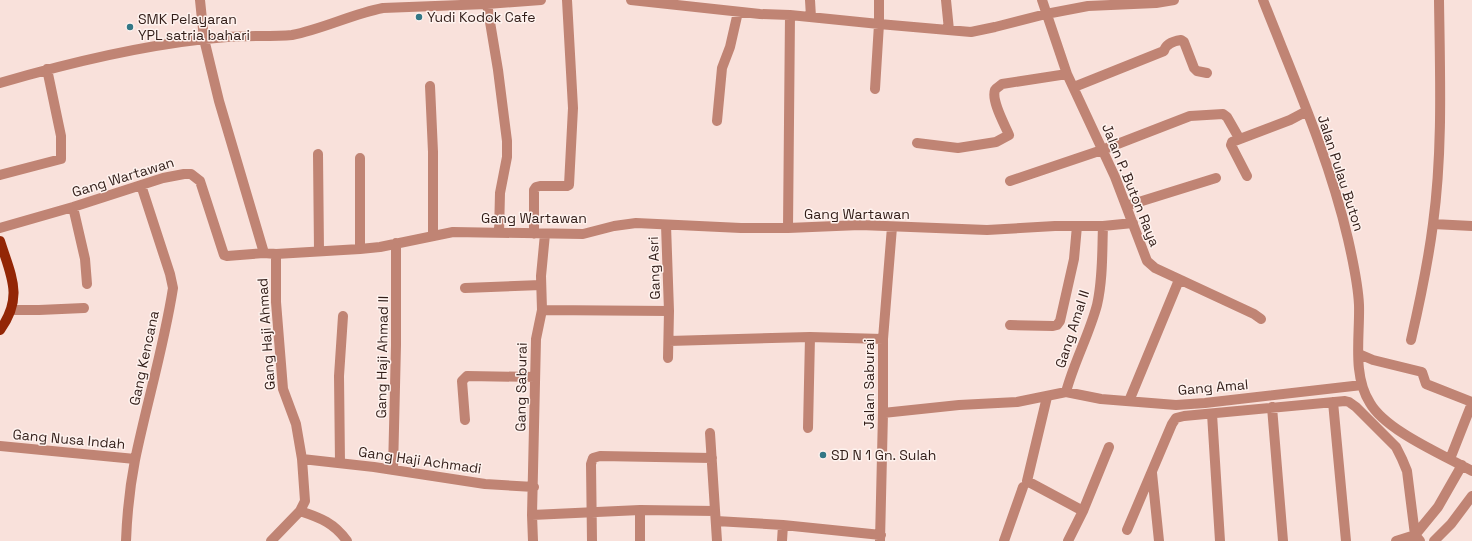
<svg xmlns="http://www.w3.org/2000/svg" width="1472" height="541" viewBox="0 0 1472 541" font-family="'Space Grotesk',sans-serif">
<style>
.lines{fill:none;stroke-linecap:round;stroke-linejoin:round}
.minor{stroke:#c08474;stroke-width:10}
.major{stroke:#932606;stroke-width:10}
.poi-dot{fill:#337786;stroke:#fef2ee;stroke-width:1.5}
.labels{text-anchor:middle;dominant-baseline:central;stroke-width:3;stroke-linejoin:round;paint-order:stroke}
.poi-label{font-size:14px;fill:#321d18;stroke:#fef2ee;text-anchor:start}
.street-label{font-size:14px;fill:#321d18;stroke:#fef2ee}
</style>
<rect width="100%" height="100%" fill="#f9e1db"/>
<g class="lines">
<path class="minor" d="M200 0 204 39 219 101 264 253
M631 0 760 14 790 15 879 24 971 32 995 27 1046 14 1088 6 1156 3 1174 0
M810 0 811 17
M946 0 949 30
M1042 0 1067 74 1115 177 1147 261 1155 268 1254 314 1261 319
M1263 0C1294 79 1329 157 1348 239 1353 261 1358 283 1359 305 1360 336 1352 375 1370 403 1386 431 1444 455 1472 471
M487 4 498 70 507 141V157L500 193 499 233
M0 83C68 63 134 47 205 39 223 37 241 36 259 36 270 36 282 36 292 35 323 29 352 14 383 8L487 4 541 0
M430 86 433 152V236
M1074 87 1164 51C1166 43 1174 41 1181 40L1184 42 1194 68 1197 71 1207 73
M875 89 879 24V0
M717 121 722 68 730 47 738 12
M917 143 958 148 996 142 1009 135C1005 125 991 101 995 90 997 87 1000 86 1002 84L1067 74
M318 154 319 251
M0 175 61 159V136L47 69
M1247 176 1231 145 1232 142 1290 120 1307 111
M1010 181 1102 150 1190 116 1223 114 1227 117 1239 138
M1126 206 1216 178
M73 207 85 259 87 284
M1433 224 1472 226
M666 225 669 311 668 358
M0 228 73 207 163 178 184 174H191L200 181 224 255 227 256 264 253 276 254 360 249 380 247 453 232 583 234 614 226 636 223 741 228H788L860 225 987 230 1055 226H1103L1133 223
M788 228 790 15
M534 234V190L536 187 540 186H567L569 185 573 108 567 0
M360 249V158
M465 288 541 285
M12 310H39L84 308
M542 310 669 311
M1010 325 1053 326 1057 325 1060 321 1074 259 1077 226
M1411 340C1420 301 1428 263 1433 224 1443 150 1440 74 1439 0
M669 341 810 337 883 339
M1359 354 1373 360 1422 372 1426 384 1472 402
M1066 392C1074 362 1089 335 1097 305 1103 279 1102 252 1103 226
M1047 397 1027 481 1083 511
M1129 401 1179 280
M1333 402 1346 541
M1272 407 1283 541
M883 413 959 405 1017 402 1066 392 1101 399 1176 405 1205 403 1362 385
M1212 414 1220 541
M465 420 462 381 467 376 535 377
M808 428 810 337
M710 433 717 541
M0 446 135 459
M302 459 374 467 485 484 534 487
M1450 459 1472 403
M340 463 339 376 343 316
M393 470 396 345V243
M1152 473 1159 541
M640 510V541
M300 511C321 518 334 523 347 541
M532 515 640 510 715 511
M716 521 783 525 881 535
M1127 530 1172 424 1176 418 1184 416 1345 401 1349 402 1356 407 1396 447 1402 459 1407 471 1415 535 1420 541
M126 541C127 514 130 486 135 460 147 402 164 346 173 288L170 274 141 185
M271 541 300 511 305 501 302 459 296 424 283 389 276 302V254
M533 541 532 515 536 339 542 310 541 276 545 234
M592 541 591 464 593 458 600 456 712 458
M782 541 783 525
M880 541 883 413V339L892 227
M1004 541 1023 487
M1068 541 1083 511 1109 447
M1396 541 1415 535 1438 507 1462 465
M1434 541 1451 524 1472 496"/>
<path class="major" d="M0 241C11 276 24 297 0 330"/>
</g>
<g class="poi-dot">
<circle cx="419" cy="17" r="4"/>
<circle cx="130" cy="27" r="4"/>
<circle cx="823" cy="455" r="4"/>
</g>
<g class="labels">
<g class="poi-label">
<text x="427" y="17">Yudi Kodok Cafe</text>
<text x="138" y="19">SMK Pelayaran<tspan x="138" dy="16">YPL satria bahari</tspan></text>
<text x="831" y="455">SD N 1 Gn. Sulah</text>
</g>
<g class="street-label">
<text transform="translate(1341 173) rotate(72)">Jalan Pulau Buton</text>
<text transform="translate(123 177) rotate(-17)">Gang Wartawan</text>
<text transform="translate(1131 185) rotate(68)">Jalan P. Buton Raya</text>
<text x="857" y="214">Gang Wartawan</text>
<text x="534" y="218">Gang Wartawan</text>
<text transform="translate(654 268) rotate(-92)">Gang Asri</text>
<text transform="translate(1072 329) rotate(-72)">Gang Amal II</text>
<text transform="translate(266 334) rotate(-94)">Gang Haji Ahmad</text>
<text transform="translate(382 357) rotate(-89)">Gang Haji Ahmad II</text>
<text transform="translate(144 358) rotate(-78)">Gang Kencana</text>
<text transform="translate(869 384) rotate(-90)">Jalan Saburai</text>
<text transform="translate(521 387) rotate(-89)">Gang Saburai</text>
<text transform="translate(1213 387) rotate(-5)">Gang Amal</text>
<text transform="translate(69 439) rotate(5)">Gang Nusa Indah</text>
<text transform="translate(420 460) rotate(8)">Gang Haji Achmadi</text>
</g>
</g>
</svg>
